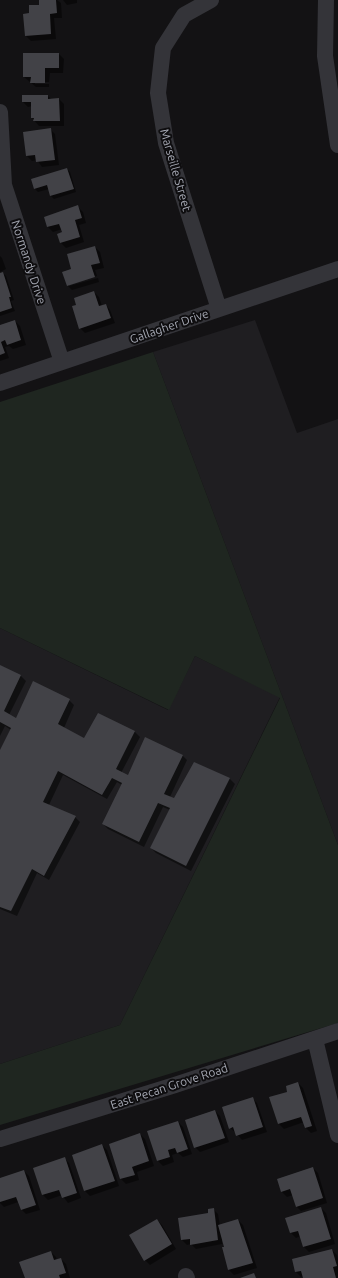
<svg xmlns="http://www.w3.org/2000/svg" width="338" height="1278" viewBox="0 0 338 1278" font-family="Ubuntu,sans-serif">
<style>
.built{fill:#1f1e21}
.green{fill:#1f2620}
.shadow{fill:#0007}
.building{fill:#424247}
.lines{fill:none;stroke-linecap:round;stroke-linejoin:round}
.minor{stroke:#343439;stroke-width:16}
.labels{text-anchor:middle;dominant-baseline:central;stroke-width:4;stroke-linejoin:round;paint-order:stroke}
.street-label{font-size:12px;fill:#a5a8b3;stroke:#0e0d0f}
</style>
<rect width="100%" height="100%" fill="#131214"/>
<path class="built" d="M255 320 297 433 338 419V845L153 352Z
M0 628 168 710 195 656 280 697 120 1025 0 1064Z"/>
<path class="green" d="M153 352 338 845V1023L0 1125V1064L120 1025 280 698 195 656 169 710 0 628V402Z"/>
<path class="shadow" d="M40 0H57L61 3 62 18H54L56 39 31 41 26 36 30 14 40 6Z
M63 0H77V3L67 5Z
M59 54 64 59 63 73H50L49 82H35V84H49V87H36L24 77Z
M48 96 52 100 59 99 64 104V126H39L32 118V106L28 107 23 102Z
M50 129 55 134 59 165 42 167 37 160 32 161 27 156Z
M67 169 70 172 76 192 54 199 51 196 49 189 38 192 35 189 32 180Z
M78 207 83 212 86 223 79 225 84 242 66 248 61 243 59 234 63 233 62 229 53 232 48 227 45 217Z
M95 247 100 252 104 268 95 270 97 276 69 284V286L98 278 99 282 72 290 67 285 72 270Z
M0 256 2 258 6 269 0 272Z
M3 273 6 276 14 300 11 301 15 311 0 316V274Z
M94 292 99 297 102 306 106 305 110 310 115 323 85 333 80 328 78 306Z
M15 321 20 326 26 345 13 349 9 346 5 347 9 358 0 361V326Z
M0 666 21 676 26 681 9 715 16 719 33 683 69 700 74 705 64 728 85 739 135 732 140 737 121 773 128 776 182 755 187 760 170 797 175 799 195 763 230 779 235 784 191 871 156 853 151 848 170 810 163 807 144 847 108 829 103 824 122 785 117 782 107 799 63 775 49 805 75 817 80 822 49 880 37 873 17 916 0 909V752L11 730 5 726 0 736Z
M298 1083 303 1088 317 1131 311 1133 306 1128 304 1122 284 1129 279 1124 289 1092Z
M252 1098 257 1103 267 1132 242 1140 236 1133 230 1128Z
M215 1111 220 1116 229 1142 200 1152 195 1147Z
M178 1122 183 1127 192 1154 183 1157 178 1153 172 1155 174 1162 163 1166 158 1161 149 1132Z
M140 1134 145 1139 154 1166 137 1172 139 1180 126 1184 121 1179 110 1144Z
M102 1145 107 1150 119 1186 90 1196 85 1191Z
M64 1158 69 1163 81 1198 68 1203 62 1195 48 1200 43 1195Z
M313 1168 318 1173 327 1203 301 1211 296 1206 293 1195 287 1197 282 1192 278 1180Z
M24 1171 29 1176 40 1210 26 1214 21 1209 18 1202 4 1207 0 1203V1179Z
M321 1208 326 1213 335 1244 309 1252 304 1247 301 1236 296 1238 291 1233Z
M213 1209 218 1214 220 1226 238 1220 243 1225 257 1268 234 1275 229 1270 223 1248 226 1247 223 1239H222V1244L196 1249 191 1244 187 1245 182 1240Z
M157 1220 162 1225 176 1249 150 1265 145 1260Z
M332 1250 337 1255 338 1259V1278H304L303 1276 301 1277 296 1272Z
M51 1252 56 1257 57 1261 61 1259 66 1264 70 1278H26Z"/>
<path class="building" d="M39 0H56L57 13 50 14 51 34 25 36 23 14 29 13V5H39Z
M23 53H59V68H45V83H30L31 77H23Z
M22 95H48V99L59 98 60 121H33L34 118H31V102H22Z
M51 128 55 160 36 162 35 155 26 156 23 132Z
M67 168 74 189 50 196 47 185 34 189 31 179Z
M78 205 82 218 75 220 80 237 60 243 57 234 62 232 59 224 47 227 44 217Z
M95 246 100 263 91 265 95 277 67 286 62 272 71 269 67 254Z
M3 272 11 297H9L12 308 0 312V273Z
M94 291 99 306 106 304 111 318 79 329 72 306 76 305 74 298Z
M15 320 21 340 7 345 5 340 1 342 5 353 0 355V325Z
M0 665 21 675 4 711 16 718 33 681 70 699 58 724 84 738 98 713 135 731 116 769 128 775 145 737 183 755 164 794 174 798 194 762 230 778 186 866 150 848 170 808 158 803 139 842 102 824 122 783 112 778 102 795 58 771 43 802 76 816 44 876 32 869 11 911 0 907V750L11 728 0 722Z
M298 1082 312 1126 305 1128 301 1117 278 1124 269 1097 287 1092 286 1086Z
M253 1097 263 1127 236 1136 233 1127 229 1129 222 1107Z
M215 1110 225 1138 194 1148 185 1120Z
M178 1121 188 1149 177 1153 175 1148 168 1150 170 1157 157 1161 147 1131Z
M140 1133 149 1161 132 1167 135 1175 120 1179 109 1144Z
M102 1144 115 1181 84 1191 72 1155Z
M65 1157 77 1193 62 1198 59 1190 42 1195 33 1168Z
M313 1167 323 1198 296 1207 290 1189 281 1192 277 1179Z
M24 1170 36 1205 21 1210 16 1197 0 1202V1178Z
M321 1207 331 1239 303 1247 298 1231 290 1233 285 1218Z
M214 1208 218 1240 190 1245V1239L181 1240 178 1218 208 1213V1209Z
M157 1219 172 1244 144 1261 129 1235Z
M238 1219 253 1263 228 1270 222 1247H224L218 1225Z
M332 1249 337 1266 333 1267 336 1278H303L301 1271 295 1272 292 1259Z
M51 1251 54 1260 61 1258 66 1273 59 1275 60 1278H25L19 1262Z
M254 1273 256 1278H240Z"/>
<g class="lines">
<path class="minor" d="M211 0 184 15 163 48 158 93 166 143 219 309
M326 0 325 56 338 145
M0 112 4 185 62 362
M0 383 338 269
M315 1039 338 1135
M0 1139 175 1085 338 1031
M186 1276 187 1278"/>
</g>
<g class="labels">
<g class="street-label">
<text transform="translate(176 170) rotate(74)">Marseille Street</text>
<text transform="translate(29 262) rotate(72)">Normandy Drive</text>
<text transform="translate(169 326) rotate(-19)">Gallagher Drive</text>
<text transform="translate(169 1086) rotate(-18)">East Pecan Grove Road</text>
</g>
</g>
</svg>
